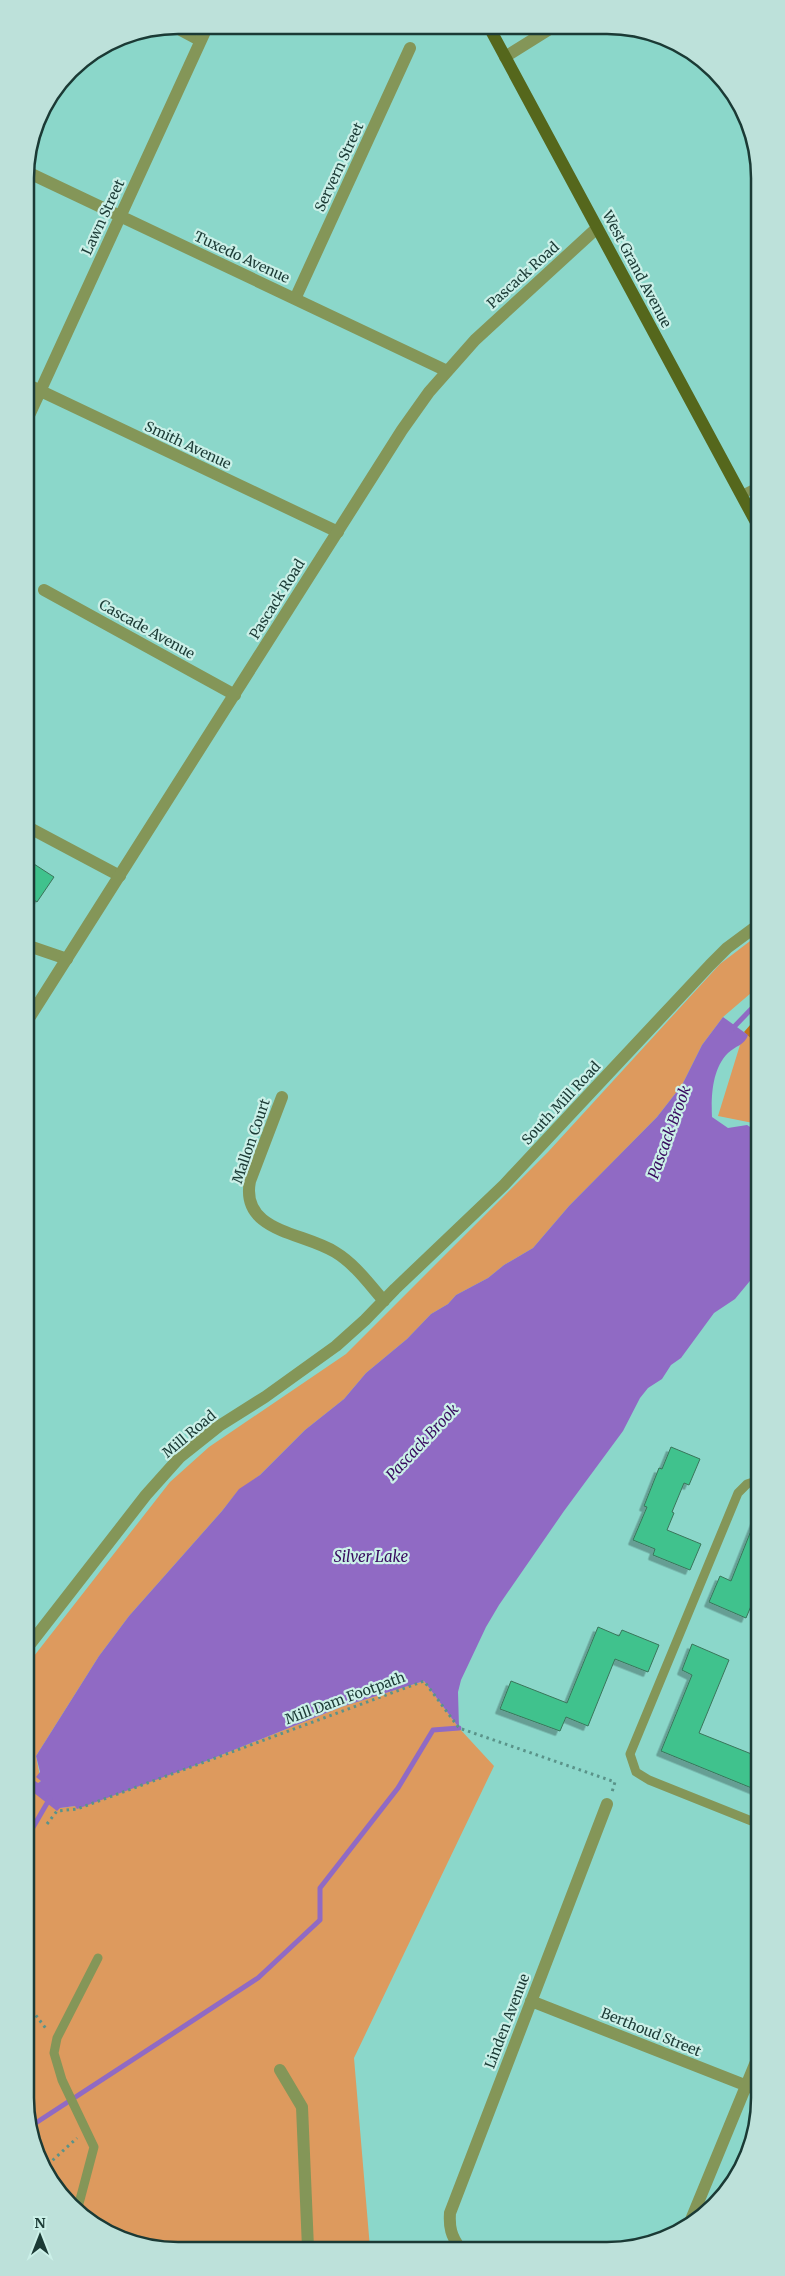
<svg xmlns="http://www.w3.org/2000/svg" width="785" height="2276" viewBox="0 0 785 2276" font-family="Merriweather,serif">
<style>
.green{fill:#dd9a5e}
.forest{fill:#c3741a}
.water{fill:#906ac4}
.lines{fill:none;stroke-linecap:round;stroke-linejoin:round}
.stream{stroke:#906ac4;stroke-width:5}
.building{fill:#41c28d;stroke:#39755a;filter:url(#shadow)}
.path{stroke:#5a9389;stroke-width:3;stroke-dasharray:2.5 4;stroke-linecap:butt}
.service{stroke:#849658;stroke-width:9}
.minor{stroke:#849658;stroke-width:12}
.tertiary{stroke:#849658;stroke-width:12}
.primary{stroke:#55671c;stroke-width:12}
.labels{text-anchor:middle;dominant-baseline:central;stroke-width:4.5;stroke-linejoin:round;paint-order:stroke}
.street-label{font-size:14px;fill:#1b3a35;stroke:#cbf0e8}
.water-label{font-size:15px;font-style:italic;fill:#370a5e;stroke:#cbf0e8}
.rim{fill:none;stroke:#1b3a35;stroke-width:2.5}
</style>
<defs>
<filter id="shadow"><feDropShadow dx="-4.5" dy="4.5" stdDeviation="0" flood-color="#0004"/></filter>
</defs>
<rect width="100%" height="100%" fill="#8bd7ca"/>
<path class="green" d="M758 935V987L723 1017 702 1045 682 1085 657 1117 569 1206 533 1248 504 1265 488 1278 456 1295 448 1304 431 1314 407 1339 366 1373 344 1399 305 1430 260 1475 237 1492 222 1511 129 1616 99 1656 36 1756 41 1781 38 1783 60 1808 75 1806 199 1764 341 1707 424 1681 459 1728 494 1766 354 2058 370 2248H148L110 2235 70 2207 45 2175 28 2129 27 1665 170 1482 209 1447 346 1354 548 1152 720 964Z
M744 1032 758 1045V1124L718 1116Z"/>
<path class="forest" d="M758 1016V1045L744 1032Z"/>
<path class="water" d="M723 1017 748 1035C745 1045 735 1046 728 1053 712 1069 711 1096 712 1117L728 1128 747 1125 758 1132 759 1270 735 1299 714 1313 681 1358 671 1365 662 1379 648 1388 640 1398 623 1431 564 1511 499 1605 486 1627 461 1680 458 1692 459 1728 424 1681 341 1707 199 1764 77 1809 75 1806 60 1808 57 1811 29 1789 35 1781 38 1783 41 1781 36 1777 40 1772 36 1756 99 1656 129 1616 222 1511 239 1489 260 1475 305 1430 344 1399 366 1373 407 1339 431 1314 448 1304 456 1295 488 1278 504 1265 533 1248 569 1206 657 1117 682 1085 702 1045Z"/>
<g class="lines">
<path class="stream" d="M731 1030 758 1002
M28 1836 50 1798
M28 2128 258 1978 320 1920V1888L398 1788 433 1730 459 1728"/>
</g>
<path class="building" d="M34 864 54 877 37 902 26 895V877Z
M671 1447 700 1459 689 1485 684 1483 672 1512 674 1513 667 1530 701 1544 690 1570 653 1555 655 1549 633 1540 647 1507 644 1506 659 1468 662 1469Z
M758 1513 759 1587 746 1618 709 1602 720 1576 731 1581Z
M598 1627 619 1636 622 1630 659 1645 648 1672 615 1659 588 1726 566 1717 560 1731 500 1709 511 1681 567 1703Z
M692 1644 729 1660 699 1733 759 1757V1791L661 1751 692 1675 682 1670Z"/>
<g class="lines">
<path class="path" d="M47 1824 57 1811 77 1809 424 1681 459 1728 615 1782 612 1792
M28 2005 47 2030
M43 2169 77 2138"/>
<path class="service" d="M170 26 200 42
M741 495 757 487
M759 1398 756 1407 759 1413
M759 1480 747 1484 738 1493 630 1754 636 1772 649 1780 759 1824
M77 2211 94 2147 62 2080 54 2053 57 2038 98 1958"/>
<path class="minor" d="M505 57 553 27
M25 171 447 371
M295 299 410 48
M26 384 338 532
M26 422 208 25
M44 590 235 695
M26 826 120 876
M26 945 67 959
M282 1097 250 1181C240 1232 303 1232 335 1252 355 1264 369 1284 384 1301
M27 1648 146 1495 180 1457 219 1426 265 1397 336 1346 365 1320 395 1289 504 1185 710 965 727 948 758 925
M531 2001 760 2091
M280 2070 302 2107 308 2248
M688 2227 760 2052
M460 2248C451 2236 449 2227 450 2213L607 1804"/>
<path class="tertiary" d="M26 1023 402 430 429 392 475 340 597 228"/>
<path class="primary" d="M489 27 758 526"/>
</g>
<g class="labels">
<g class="street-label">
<text transform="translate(339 167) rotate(-65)">Servern Street</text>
<text transform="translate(103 217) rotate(-65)">Lawn Street</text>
<text transform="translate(242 257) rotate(25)">Tuxedo Avenue</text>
<text transform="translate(637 269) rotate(62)">West Grand Avenue</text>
<text transform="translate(523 275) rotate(-42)">Pascack Road</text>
<text transform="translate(188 445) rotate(25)">Smith Avenue</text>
<text transform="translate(277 599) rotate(-58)">Pascack Road</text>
<text transform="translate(147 629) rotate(29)">Cascade Avenue</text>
<text transform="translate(561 1103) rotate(-47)">South Mill Road</text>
<text transform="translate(251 1141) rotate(-71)">Mallon Court</text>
<text transform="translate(189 1434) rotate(-40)">Mill Road</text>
<text transform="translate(345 1698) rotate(-20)">Mill Dam Footpath</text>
<text transform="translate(507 2021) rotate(-69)">Linden Avenue</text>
<text transform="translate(651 2032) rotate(22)">Berthoud Street</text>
</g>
<g class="water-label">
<text transform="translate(669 1132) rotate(-70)">Pascack Brook</text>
<text transform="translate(422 1442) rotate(-47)">Pascack Brook</text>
<text x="371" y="1556">Silver Lake</text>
</g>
</g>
<path d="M0 0H785V2276H0ZM178 34H607A144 144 0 0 1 751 178V2098A144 144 0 0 1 607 2242H178A144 144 0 0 1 34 2098V178A144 144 0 0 1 178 34Z" fill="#bde1da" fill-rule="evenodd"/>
<path class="rim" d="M178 34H607A144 144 0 0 1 751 178V2098A144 144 0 0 1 607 2242H178A144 144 0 0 1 34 2098V178A144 144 0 0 1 178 34Z"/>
<g transform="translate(40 2236)" stroke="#cbf0e8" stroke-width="4" paint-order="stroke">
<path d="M0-4L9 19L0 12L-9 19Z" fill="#1b3a35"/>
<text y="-8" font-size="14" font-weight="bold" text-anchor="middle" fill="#1b3a35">N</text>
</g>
</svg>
